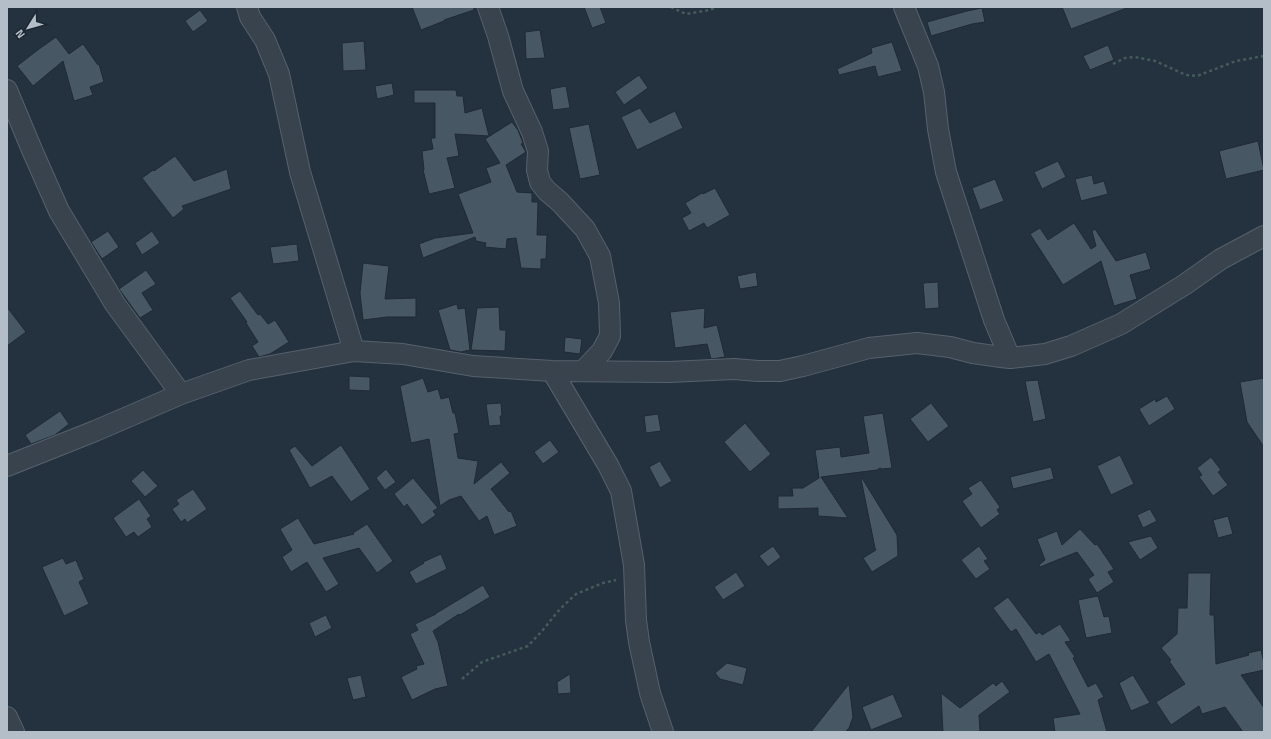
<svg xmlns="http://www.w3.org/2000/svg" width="1271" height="739" viewBox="0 0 1271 739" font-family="'Titillium Web',sans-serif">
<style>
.building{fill:#485764;stroke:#1f2a35}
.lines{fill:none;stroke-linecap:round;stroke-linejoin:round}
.minor-casing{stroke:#56616c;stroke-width:22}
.path{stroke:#445b5c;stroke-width:2.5;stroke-dasharray:3 3;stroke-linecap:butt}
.minor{stroke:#38434e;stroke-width:20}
</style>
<rect width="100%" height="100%" fill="#24313e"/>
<path class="building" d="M412 7H474V10L444 20V21L421 30Z
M584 7H600L606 23 592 28Z
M1062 7H1126L1127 8 1071 29Z
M982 8 985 22 972 24 931 36 927 22 967 11Z
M200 10 208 21 193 32 185 21Z
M540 30 545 58 526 59 525 32Z
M56 37 69 54 83 44 98 65 99 64 104 82 90 87 93 95 74 101 63 61 33 86 17 66 39 49Z
M364 41 366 70 343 71 342 43Z
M892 42 902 71 878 77 875 66 839 75 837 69 872 53 871 48Z
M1108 45 1114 60 1090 70 1083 56Z
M639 75 648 88 624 105 615 92Z
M392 83 394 95 377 99 375 86Z
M566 86 570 108 553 110 550 89Z
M414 90H456L457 96H463L465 113 482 108 489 136 455 134 459 156 447 158 455 188 429 194 423 170H424L422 151 433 149 431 138H435V103H414Z
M640 108 650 123 675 111 683 128 637 150 621 117Z
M512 122 518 130 523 143 521 144 526 152 506 165 517 192 532 193V202H538L537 235H547L546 259H541V269L521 268 516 238 507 239 506 249 485 247 486 243 476 241 475 237 423 258 419 244 435 238 473 233 458 194 491 182 486 168 500 163 485 139Z
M589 124 600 175 580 179 569 128Z
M1258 141 1264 170 1226 179 1219 151Z
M175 156 194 181 227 169 231 189 182 206 184 209 173 218 142 178 153 170 154 171Z
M1058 161 1066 177 1042 189 1034 172Z
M1092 175 1094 184 1104 181 1108 194 1081 201 1075 179Z
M995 179 1004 201 980 210 972 188Z
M715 188 730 215 707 228 704 223 689 231 682 218 691 213 685 203 702 193 703 194Z
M1074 223 1091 249 1096 246 1092 231 1095 229 1116 261 1146 252 1151 269 1130 275 1137 299 1114 306 1101 261 1063 285 1030 234 1040 228 1048 240Z
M108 231 119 247 102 259 91 242Z
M152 231 160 243 142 255 135 243Z
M297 244 299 261 273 264 270 247Z
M363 263 389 266 385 299 416 298V317H387L363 320 360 293Z
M146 270 156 284 142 293 153 310 140 318 119 289Z
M756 272 758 286 740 289 737 276Z
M938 282 939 308 925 309 923 283Z
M240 291 258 315 260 314 268 324 275 320 289 342 270 354 259 357 252 346 258 342 246 323 247 322 230 298Z
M457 304 458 309 465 308 470 350 461 352 450 350 438 310Z
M7 307 26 332 7 346Z
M499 307 500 330H506L505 351 471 350 477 308Z
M705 308 704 328 717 325 725 357 711 359 707 344 675 348 670 312Z
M565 337 582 339 580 354 564 352Z
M349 376 370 377V391L349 390Z
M423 378 428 392 438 389 441 399 449 397 453 413H455L459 433 454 434 458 458 478 461 474 484 501 462 510 473 491 489 509 512 511 511 517 526 494 535 487 516 479 521 461 496 449 500 440 506 429 439 411 443 400 386Z
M1264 378V447L1247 422 1240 382Z
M1038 380 1046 419 1033 422 1025 381Z
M1167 396 1175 409 1149 426 1139 409 1155 399 1156 402Z
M501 403 502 416H500L501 425 489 426 486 404Z
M931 403 949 426 928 442 910 419Z
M60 411 69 424 55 435 31 444 25 435Z
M883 413 892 468 882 469 880 468 877 470 821 477 848 518 818 516V508L778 509V496H793L792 488H803L819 478 815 450 840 447 841 457 869 453 863 416Z
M658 414 661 431 646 433 644 416Z
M745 423 771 454 750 472 724 442Z
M550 440 559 452 543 464 534 452Z
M341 445 370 489 351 502 332 476 310 488 289 450 295 446 312 466Z
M1120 455 1134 484 1111 495 1097 466Z
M1211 457 1221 470 1218 472 1228 485 1213 496 1199 477 1202 475 1197 468Z
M660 461 672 481 660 488 649 467Z
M1051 467 1054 479 1013 489 1010 477Z
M386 469 396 482 385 490 376 478Z
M143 470 158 486 145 497 131 481Z
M413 478 438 508 433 511 436 515 422 525 407 504 404 507 394 494Z
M862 478 897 535 898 556 872 572 863 558 876 550 875 548 861 479Z
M981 480 1000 507 997 510 1000 514 981 528 962 501 972 494 968 488Z
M193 489 207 509 187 523 185 519 181 522 172 509 179 504 176 500Z
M139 499 151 516 147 519 152 527 138 537 134 532 126 537 113 518Z
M1150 509 1157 521 1143 528 1137 515Z
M1228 516 1233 534 1218 538 1213 520Z
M298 518 314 544 354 534 353 533 367 524 393 561 377 573 359 548 323 558 339 584 326 592 307 562 291 572 282 557 292 550 280 529Z
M1080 529 1095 545 1097 544 1114 569 1108 572 1114 582 1097 593 1088 579 1094 575 1077 552 1040 567 1039 565 1045 560 1037 539 1057 531 1062 545Z
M1151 536 1158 548 1140 560 1128 542Z
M773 546 781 557 768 567 759 556Z
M979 546 988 559 984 561 990 569 976 579 961 560Z
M441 554 447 569 416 584 409 572 424 563 423 562Z
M63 558 66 564 76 560 84 579 79 582 89 604 64 616 42 567Z
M736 572 745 586 723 600 714 587Z
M1188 573H1211L1210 615H1214L1216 664 1249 655 1248 653 1261 650 1264 663V670L1241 675 1264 708V732H1243L1225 707 1202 714 1199 706 1171 725 1156 702 1185 684 1169 661 1171 660 1161 648 1177 634 1178 608H1187Z
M483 585 490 597 460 615 459 614 433 631 438 642 448 686 435 689 412 700 401 677 417 669 416 666 424 664 410 634 418 630 415 624 436 614H435Z
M1098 596 1104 617 1109 616 1112 633 1086 638 1078 600Z
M1008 597 1036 634 1040 632 1042 635 1060 624 1071 641 1065 642 1075 657 1073 658 1088 687 1096 683 1104 697 1098 700 1107 732H1055L1053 718 1080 714 1049 654 1036 662 1016 629 1011 632 993 608Z
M326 615 332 628 315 637 309 623Z
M727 663 747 668 743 685 720 679 715 673Z
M570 674 571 693 558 694 557 682Z
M361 675 366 697 353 700 347 678Z
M1133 675 1150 703 1131 711 1119 683Z
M1002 681 1010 692 979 715 980 732H943L941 693 960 708 993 683 996 686Z
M849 684 853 717 849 728 845 732H811Z
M893 694 903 717 871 730 862 707Z"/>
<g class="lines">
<defs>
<path id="minor" d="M247 7 250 17 265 40 279 74 300 172 354 351
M488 7 498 36 513 91 532 132 538 151 537 170 540 182 547 191 560 202 585 229 600 256 609 303 610 336 602 351 584 370
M904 7 928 66 934 92 938 129 946 172 994 320 1010 358
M7 90 32 150 59 211 115 304 181 394
M552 371 608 465 621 491 634 565 636 620 639 642 650 693 663 732
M7 466 95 431 181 394 249 370 354 351 403 354 473 366 552 371 669 372 734 369 758 371H780L803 366 869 348 917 343 950 347 973 353 1001 357 1010 358 1045 354 1071 346 1121 324 1184 285 1221 259 1264 236
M7 717 14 732"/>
</defs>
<use href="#minor" class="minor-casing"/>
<path class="path" d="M671 7 686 14 709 10 717 7
M1113 64 1125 58 1135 57 1155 61 1186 75 1197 76 1236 61 1264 56
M462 679 482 662 528 646 542 631 560 609 576 594 603 583 616 580"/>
<use href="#minor" class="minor"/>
</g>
<rect width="1271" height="739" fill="none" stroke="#b4bec9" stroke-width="16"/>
<g transform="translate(28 28) rotate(233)" stroke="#1d2833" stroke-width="3" paint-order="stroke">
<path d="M0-3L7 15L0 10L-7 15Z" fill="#b4bec9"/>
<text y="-6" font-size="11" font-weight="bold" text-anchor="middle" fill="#b4bec9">N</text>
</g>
</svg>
